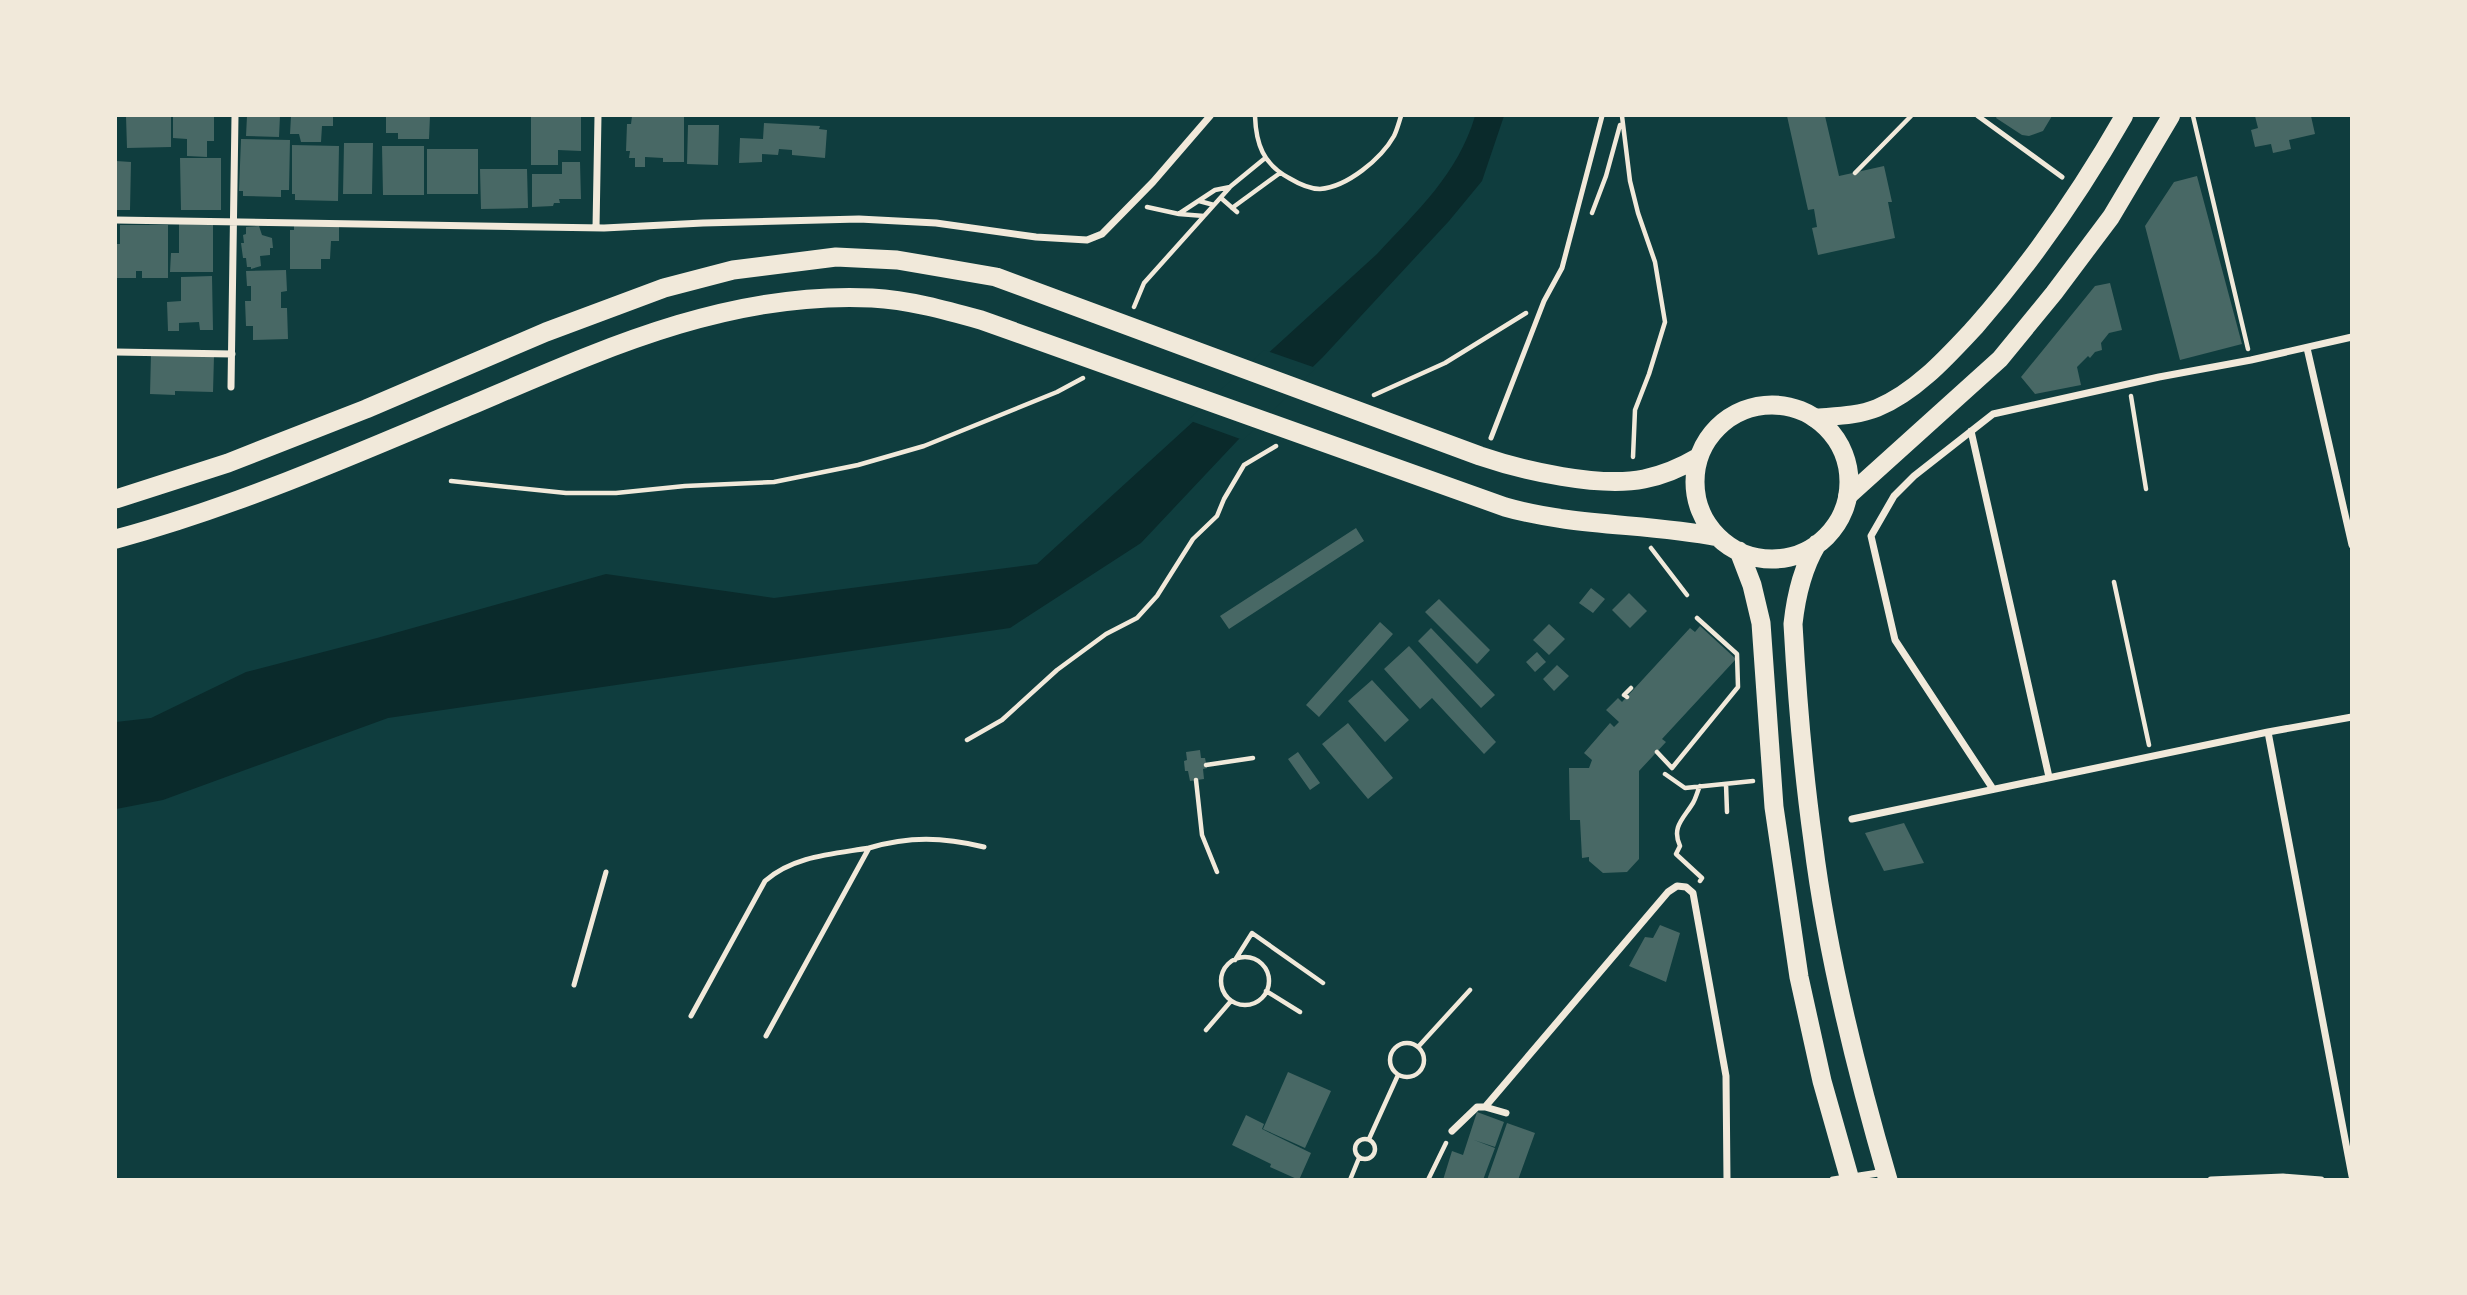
<svg xmlns="http://www.w3.org/2000/svg" width="2467" height="1295" viewBox="0 0 2467 1295" font-family="'Fira Sans',sans-serif">
<style>
.water{fill:#0a2a2b}
.pier{fill:#0f3d3e}
.building{fill:#486865}
.lines{fill:none;stroke-linecap:round;stroke-linejoin:round}
.path{stroke:#f1e9da;stroke-width:4.5}
.service{stroke:#f1e9da;stroke-width:5}
.minor{stroke:#f1e9da;stroke-width:7}
.primary{stroke:#f1e9da;stroke-width:18}
.trunk{stroke:#f1e9da;stroke-width:19}
</style>
<rect width="100%" height="100%" fill="#0f3d3e"/>
<path class="water" d="M1475 116H1504L1482 181 1449 221 1323 357 1238 440 1141 543 1010 628 388 718 163 800 116 809V722L151 718 246 672 377 638 606 574 774 598 1037 564 1377 254C1417 211 1458 174 1475 116Z"/>
<path class="pier" d="M1264 350 1316 368 1243 440 1188 420Z"/>
<path class="building" d="M126 116H171V147L127 148Z
M173 116H214V141H207V157L187 156V139L173 138Z
M247 116H280L279 137 246 136Z
M291 116H333V126H322L321 142H301L299 134H290Z
M386 116H430L429 139H398V133H386Z
M531 116H581V151L558 150V165H531Z
M632 116 684 117V162H663V158L645 157V167H635V158H629L630 151H626L627 124H631Z
M1787 116H1825L1839 176 1884 166 1892 202H1888L1895 238 1818 255 1812 228 1817 227 1814 209 1808 210Z
M1997 116H2052L2043 131 2029 136 2022 135 1996 118Z
M2255 116H2311L2315 134 2289 140 2291 149 2273 153 2271 144 2255 147 2251 130 2258 128Z
M764 123 820 126 819 129 827 130 825 158 792 155V150L779 149 778 155 762 154V162L739 163 740 138 763 139Z
M688 125H719L718 165 687 164Z
M241 139 290 140 289 190H281V197L243 196V191H239Z
M344 143H373L372 194H343Z
M292 145 339 146 338 201 295 200V194H292Z
M382 146H424V195H383Z
M427 149H478V194H427Z
M180 158H221V210H181Z
M116 161 131 162 130 210H116Z
M562 162H580L581 199H559L560 203H554L553 206 532 207V174H562Z
M480 169H527L528 208 481 209Z
M2197 176 2242 344 2180 360 2145 226 2174 182Z
M179 224 213 225V272H170L171 253H179Z
M120 225H168V278H142V271H136V278H116V244H120Z
M259 226 262 235 272 238 273 248H270V255L260 256 261 266 251 269V267H247L246 258H243L241 243H244L243 235 246 234V227Z
M294 226H339V241H331L330 259H321V269H290V230H294Z
M286 270 287 291 281 292V308H287L288 339 253 340V326H246L245 301H251V286H247L246 271Z
M212 276 213 330H200L199 322 179 323V331H168L167 302 181 301V277Z
M2110 283 2122 330 2109 333 2101 343 2102 350 2095 352 2090 358 2088 356 2077 367 2081 385 2035 394 2021 377 2095 286Z
M151 354 214 356 213 392 175 391V395L150 394Z
M1356 528 1364 541 1229 629 1220 616Z
M1591 588 1605 599 1593 613 1579 603Z
M1629 593 1647 611 1630 628 1612 610Z
M1439 599 1490 650 1477 664 1425 612Z
M1380 622 1393 634 1319 717 1306 705Z
M1549 624 1565 639 1549 655 1533 640Z
M1700 626 1736 659 1662 739 1666 742 1639 771V859L1627 872 1603 873 1589 861V857L1582 858 1580 820H1570L1569 768H1589L1592 760 1584 753 1610 723 1614 727 1619 722 1606 710 1618 698 1622 702 1690 628 1695 632Z
M1431 628 1495 695 1481 708 1418 641Z
M1409 646 1496 742 1484 754 1432 698 1420 709 1384 669Z
M1537 652 1546 662 1535 672 1526 662Z
M1557 665 1569 676 1554 691 1543 679Z
M1372 680 1409 720 1385 742 1348 701Z
M1348 723 1393 778 1368 799 1322 744Z
M1200 750 1201 758H1205L1207 768 1203 769 1204 779 1190 781 1188 771H1185L1184 761 1187 760 1186 752Z
M1298 752 1320 783 1310 790 1288 759Z
M1904 823 1924 863 1884 871 1865 833Z
M1660 925 1680 933 1666 982 1629 966 1645 937 1653 938Z
M1288 1072 1331 1091 1305 1148 1263 1129Z
M1477 1112 1504 1122 1495 1147 1474 1140 1495 1148 1483 1180H1443L1452 1151 1463 1155Z
M1246 1115 1264 1124 1262 1129 1311 1153 1299 1180 1270 1167 1271 1164 1232 1145Z
M1507 1123 1535 1133 1518 1180H1487Z"/>
<g class="lines">
<path class="path" d="M1255 116C1256 144 1263 164 1289 178 1299 184 1309 189 1320 189 1347 187 1381 159 1394 136 1397 130 1399 122 1401 116
M1622 116 1630 181 1638 213 1655 262 1665 322 1649 374 1635 410 1633 457
M2193 116 2248 349
M1855 173 1911 116
M1221 198 1237 212
M1199 201 1214 205
M1147 207 1179 214 1204 216
M1232 208 1280 173
M1180 213 1215 190 1230 187
M1592 213 1606 176 1620 125
M1134 307 1144 283 1231 186 1264 159
M1374 395 1445 363 1526 313
M2131 396 2146 489
M451 481 566 493H616L685 486 774 482 858 465 924 446 1057 392 1083 378
M1651 548 1687 595
M2114 582 2149 745
M1627 697 1624 695 1631 688
M967 740 1002 720 1057 670 1106 634 1137 618 1157 596 1193 539 1217 516 1224 499 1244 465 1276 446
M1657 752 1672 768 1738 687 1737 654 1697 618
M1206 765 1253 758
M1665 774 1685 788 1753 781
M1196 780 1202 835 1217 872
M1726 784 1727 812
M1700 786C1697 792 1696 798 1693 803 1684 818 1671 827 1680 846L1676 854 1702 878 1700 881
M1221 981a24 24 0 1 1 48 0a24 24 0 1 1-48 0Z
M1235 960 1252 933 1323 983
M1266 991 1300 1012
M1206 1030 1231 1001
M1390 1060a17 17 0 1 1 34 0a17 17 0 1 1-34 0Z
M1418 1047 1470 990
M1355 1149a10 10 0 1 1 20 0a10 10 0 1 1-20 0Z
M1369 1139 1398 1075
M1350 1180 1359 1158
M1428 1180 1446 1143"/>
<path class="service" d="M1978 116 2062 177
M1491 438 1544 301 1562 268 1602 116
M574 985 606 872
M691 1016 765 881C793 856 833 854 869 848
M766 1036 869 848C909 836 943 837 984 847"/>
<path class="minor" d="M116 220 604 228 703 223 859 219 936 223 1036 237 1087 240 1102 234 1153 182 1210 116
M596 228 598 116
M2307 348 2352 545
M116 352 232 354
M231 387 235 116
M1971 431 2049 777
M2268 732 2352 1176
M1993 789 1895 640 1871 536 1894 496 1914 476 1993 414 2159 377 2251 360 2352 337
M1852 819 2268 732 2352 717
M1506 1113 1485 1107 1668 892 1677 886 1686 887 1693 893 1726 1076 1727 1180
M1452 1131 1477 1107H1485
M1833 1180 1885 1172
M2211 1180 2283 1177 2321 1180"/>
<path class="primary" d="M1814 418C1835 416 1857 416 1877 408 1916 392 1948 356 1976 326 2033 261 2081 191 2124 116
M1847 497 2000 359 2054 293 2111 217 2171 116"/>
<path class="trunk" d="M1695 482a77 77 0 1 1 154 0a77 77 0 1 1-154 0Z
M116 499 228 463 366 409 546 332 664 288 733 270 836 257 897 260 996 277 1480 456C1524 471 1600 488 1644 479 1664 475 1682 467 1699 457
M116 539C238 506 355 454 472 405 601 350 728 291 872 298 909 300 945 310 981 320L1505 507C1575 527 1647 523 1718 537
M1817 544C1802 569 1796 596 1793 624 1797 696 1803 769 1813 841 1827 955 1856 1070 1888 1180
M1739 551 1752 585 1761 623 1774 807 1799 977 1822 1081 1850 1180"/>
</g>
<rect width="2467" height="1295" fill="none" stroke="#f1e9da" stroke-width="234"/>
</svg>
